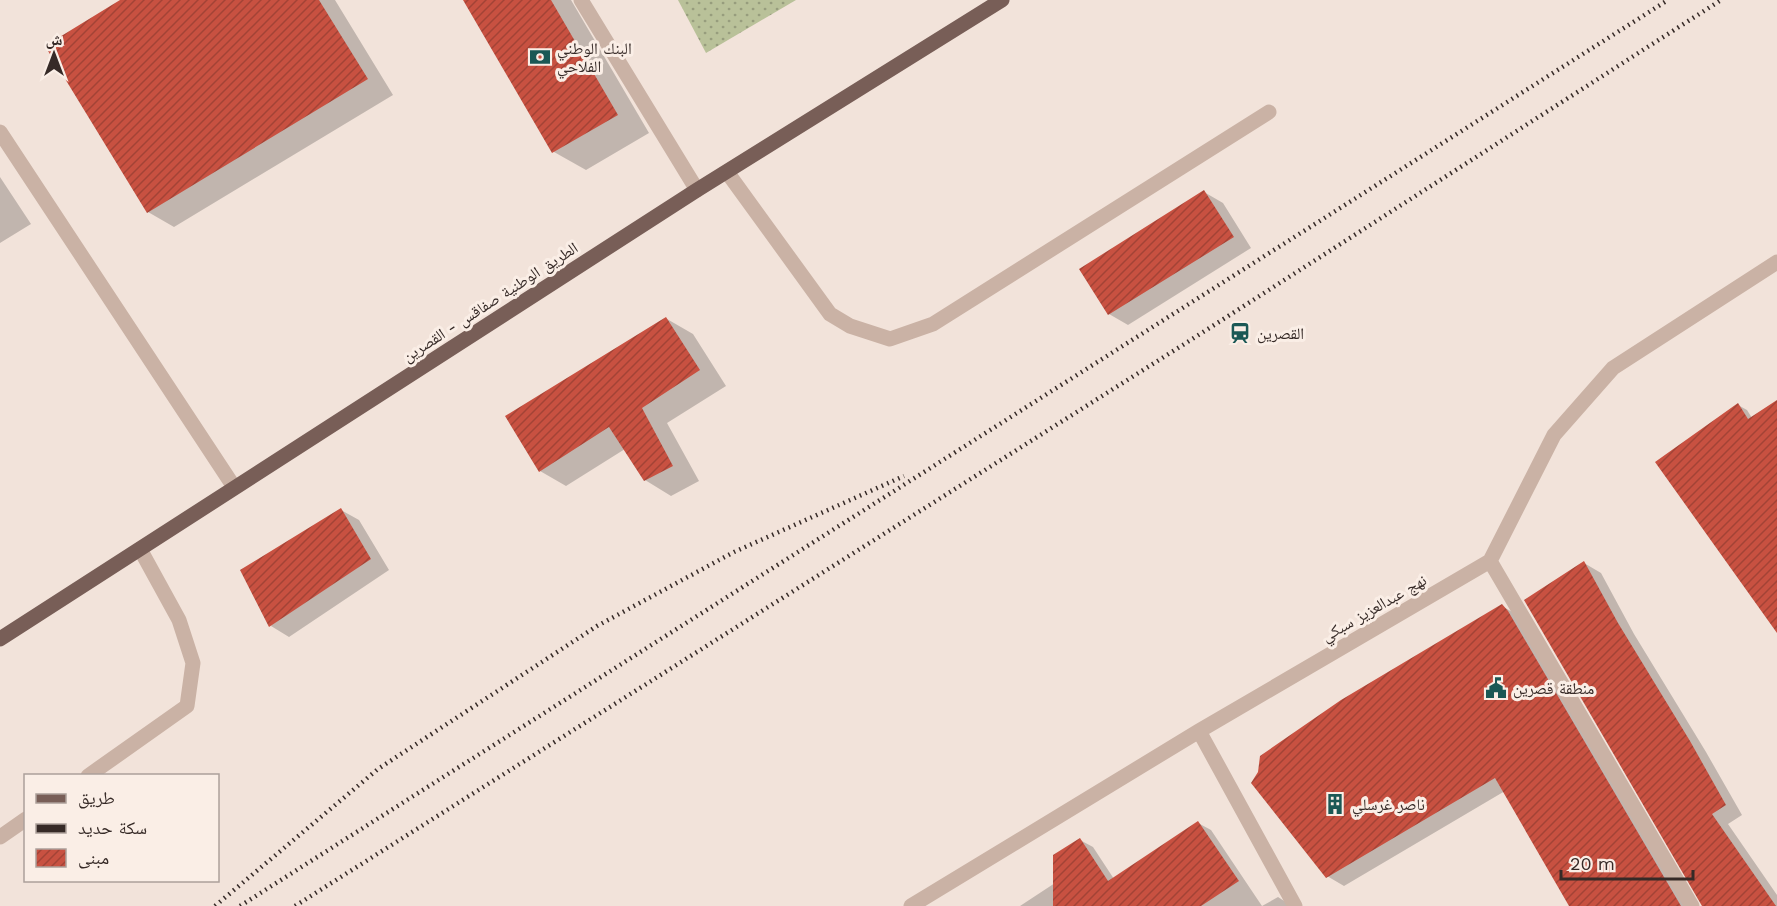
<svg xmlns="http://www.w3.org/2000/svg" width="1777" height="906" viewBox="0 0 1777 906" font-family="'Work Sans','Noto Naskh Arabic',sans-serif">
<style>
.grass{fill:url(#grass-dots)}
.shadow{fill:#0003}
.building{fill:url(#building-hatch)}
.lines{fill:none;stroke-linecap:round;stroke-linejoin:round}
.minor{stroke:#cab2a5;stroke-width:15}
.major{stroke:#785e57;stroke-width:15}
.rail{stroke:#362a27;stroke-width:4.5;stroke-dasharray:1.5 4.5;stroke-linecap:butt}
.labels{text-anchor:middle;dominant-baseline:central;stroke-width:6;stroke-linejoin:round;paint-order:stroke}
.poi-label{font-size:16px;fill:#362a27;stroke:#faeee6;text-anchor:start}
.street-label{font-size:16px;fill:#362a27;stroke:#faeee6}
</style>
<defs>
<pattern id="grass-dots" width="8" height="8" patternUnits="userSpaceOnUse" patternTransform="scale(1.5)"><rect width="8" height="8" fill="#b9c199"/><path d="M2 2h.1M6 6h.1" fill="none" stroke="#979d7d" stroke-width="1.8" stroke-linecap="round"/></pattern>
<pattern id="building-hatch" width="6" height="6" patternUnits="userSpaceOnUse" patternTransform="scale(1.5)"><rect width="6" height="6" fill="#c85141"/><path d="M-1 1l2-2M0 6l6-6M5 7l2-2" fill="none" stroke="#a34336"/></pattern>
</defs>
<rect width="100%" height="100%" fill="#f2e3da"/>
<path class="grass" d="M678 0H796L706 53Z"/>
<path class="shadow" d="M123 0H335L393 95 174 227 148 212Z
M464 0H571L649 133 586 170 554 152Z
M0 177 31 224 0 243Z
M1204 192 1223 203 1251 248 1128 325 1109 314Z
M667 319 693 334 726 386 667 423 699 481 671 496 645 480 625 449 566 486 540 471Z
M1777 402V630L1738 405 1747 410 1752 418Z
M341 510 359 520 389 570 289 637 271 626Z
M1584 563 1601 573 1634 634 1706 752 1742 815 1728 824 1777 895V906H1703Z
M1502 606 1519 616 1691 906H1572L1505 791 1344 886 1327 876Z
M1198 823 1211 830 1262 906H1020L1055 883 1080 840 1093 847 1114 879Z
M1278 897 1292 906H1262Z"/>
<path class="building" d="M120 0H319L368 79 147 213 45 46Z
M463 0H551L618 115 552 153Z
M1204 190 1234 237 1108 315 1079 269Z
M666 317 700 370 642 408 673 466 644 481 609 427 539 472 505 416Z
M1777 400V633L1655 462 1738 403 1748 419Z
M341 508 371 559 269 627 240 570Z
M1584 561 1618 623 1690 741 1726 805 1712 814 1776 906H1702L1524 600Z
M1502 604 1508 611 1681 906H1569L1495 778 1326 878 1251 783 1258 772 1260 756 1341 700Z
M1198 821 1239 881 1201 906H1053V855L1080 838 1108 881Z"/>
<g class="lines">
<path class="minor" d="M581 0 697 190
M0 132 234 487
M727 172 830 314 850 326 890 339 933 324 1269 112
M1490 561 1692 906
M1199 731 1295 906
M88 776 187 706 193 663 179 620 140 549
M0 837 26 819
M911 906 1199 731 1490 561 1554 435 1613 368 1777 262"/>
<path class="major" d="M0 639 697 190 1002 0"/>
<path class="rail" d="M215 906 378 769 597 626 734 552 904 476
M240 906 1668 0
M295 906 1197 336 1721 0"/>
</g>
<defs>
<symbol id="bank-bare" viewBox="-9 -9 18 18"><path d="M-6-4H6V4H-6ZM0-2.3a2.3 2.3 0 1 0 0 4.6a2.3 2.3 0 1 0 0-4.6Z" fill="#1b5855" stroke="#faeee6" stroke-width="2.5" paint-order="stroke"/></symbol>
<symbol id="station-bare" viewBox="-9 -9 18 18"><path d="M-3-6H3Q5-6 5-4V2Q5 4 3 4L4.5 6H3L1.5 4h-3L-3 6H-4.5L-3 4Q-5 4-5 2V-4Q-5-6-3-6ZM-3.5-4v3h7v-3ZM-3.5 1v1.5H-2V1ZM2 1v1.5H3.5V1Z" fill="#1b5855" stroke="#faeee6" stroke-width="2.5" paint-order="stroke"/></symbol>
<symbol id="civic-bare" viewBox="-9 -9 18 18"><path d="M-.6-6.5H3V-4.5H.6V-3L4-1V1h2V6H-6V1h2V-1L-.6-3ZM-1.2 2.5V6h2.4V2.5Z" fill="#1b5855" stroke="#faeee6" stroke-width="2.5" paint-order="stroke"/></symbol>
<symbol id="building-bare" viewBox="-9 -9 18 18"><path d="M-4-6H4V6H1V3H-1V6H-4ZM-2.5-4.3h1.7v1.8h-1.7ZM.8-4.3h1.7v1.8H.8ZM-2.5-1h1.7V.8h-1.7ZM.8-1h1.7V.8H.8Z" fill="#1b5855" stroke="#faeee6" stroke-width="2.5" paint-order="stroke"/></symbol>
</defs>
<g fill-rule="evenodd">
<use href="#bank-bare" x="525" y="42" width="30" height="30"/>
<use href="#station-bare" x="1225" y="318" width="30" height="30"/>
<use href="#civic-bare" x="1481" y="673" width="30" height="30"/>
<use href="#building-bare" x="1320" y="789" width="30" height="30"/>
</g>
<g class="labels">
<g class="poi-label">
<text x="557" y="48">البنك الوطني<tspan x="557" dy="18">الفلاحي</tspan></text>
<text x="1257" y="333">القصرين</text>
<text x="1513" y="688">منطقة قصرين</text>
<text x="1352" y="804">ناصر غرسلي</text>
</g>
<g class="street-label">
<text transform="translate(490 302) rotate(-33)">الطريق الوطنية صفاقس - القصرين</text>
<text transform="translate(1374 608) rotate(-30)">نهج عبدالعزيز سبكي</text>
</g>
</g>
<rect x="24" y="774" width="195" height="108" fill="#faeee6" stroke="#aca09a" stroke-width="1.5"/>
<rect x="36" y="794" width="30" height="9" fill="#785e57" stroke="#aca09a" stroke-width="1.5"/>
<text x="78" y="804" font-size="18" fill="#362a27">طريق</text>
<rect x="36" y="824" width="30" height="9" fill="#362a27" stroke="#aca09a" stroke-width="1.5"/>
<text x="78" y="834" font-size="18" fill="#362a27">سكة حديد</text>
<rect x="36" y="849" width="30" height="18" fill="url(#building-hatch)" stroke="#aca09a" stroke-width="1.5"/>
<text x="78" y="864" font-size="18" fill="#362a27">مبنى</text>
<g transform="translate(54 54)" stroke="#faeee6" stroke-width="4.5" paint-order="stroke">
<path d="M0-4.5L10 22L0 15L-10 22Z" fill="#362a27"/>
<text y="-9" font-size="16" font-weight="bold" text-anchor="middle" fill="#362a27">ش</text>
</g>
<path d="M1561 870v9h132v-9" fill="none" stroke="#362a27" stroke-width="3"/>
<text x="1570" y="870" font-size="18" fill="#362a27" stroke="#faeee6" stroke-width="4.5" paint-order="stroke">20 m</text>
</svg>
